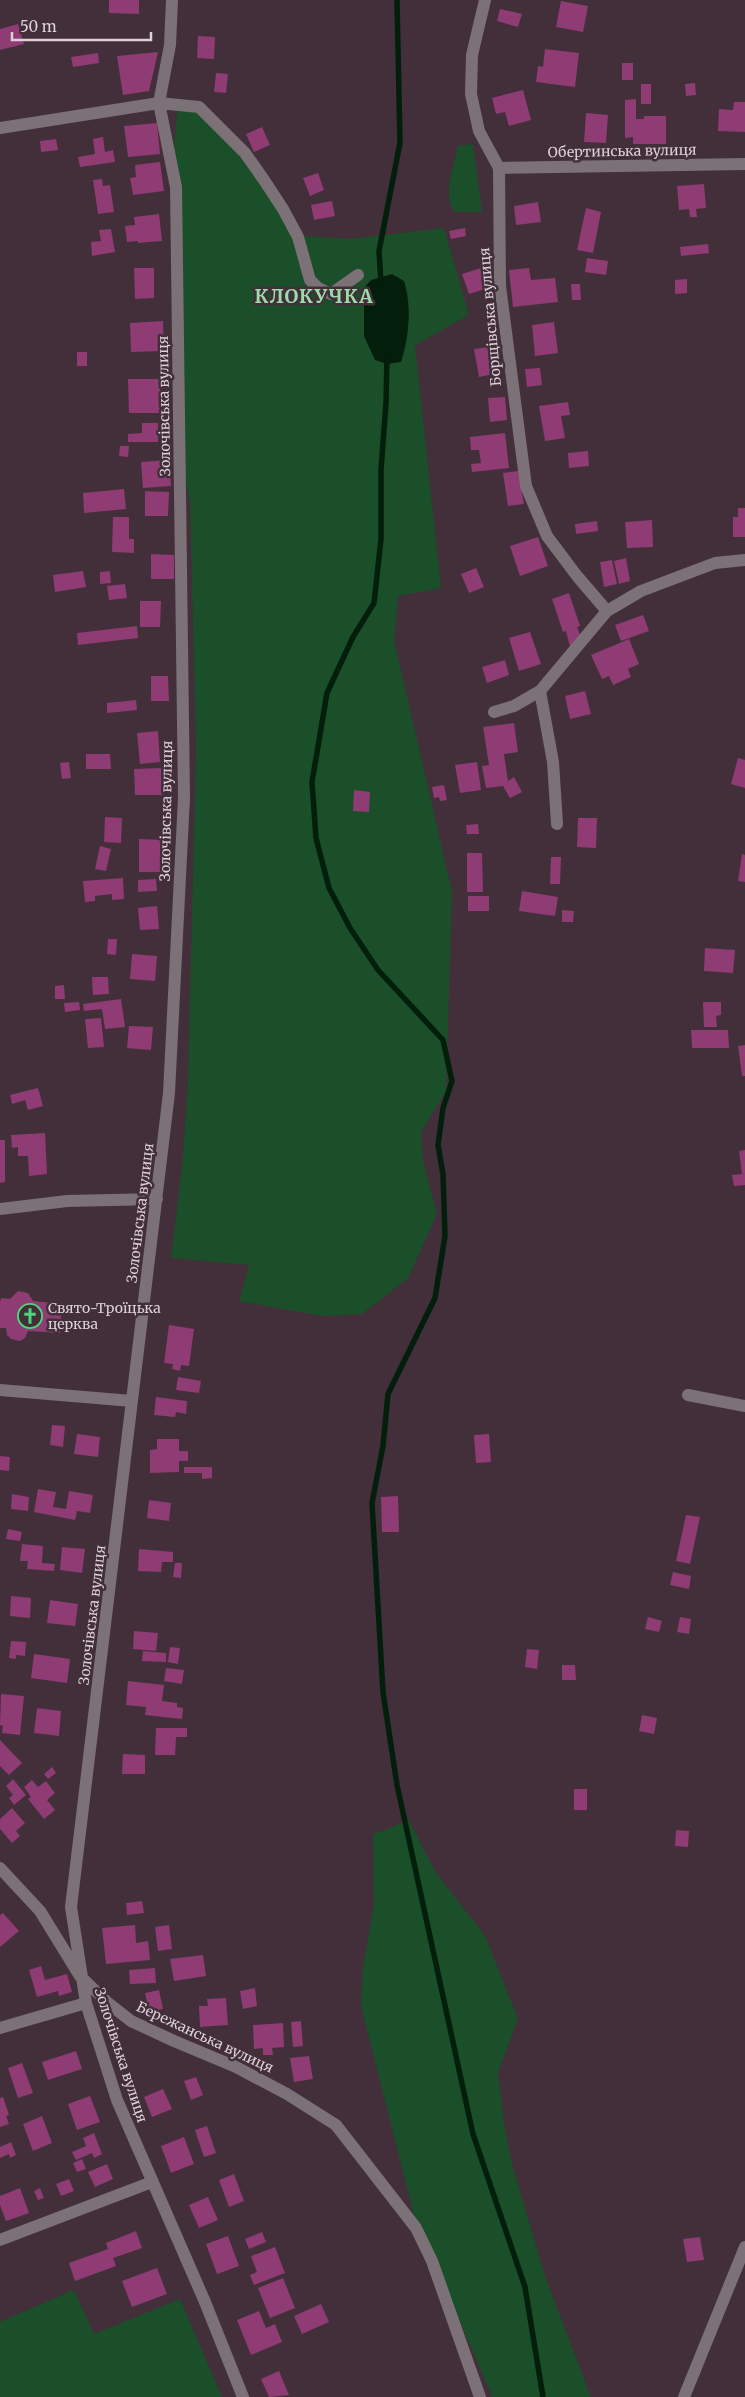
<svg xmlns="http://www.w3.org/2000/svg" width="745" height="2397" viewBox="0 0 745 2397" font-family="Merriweather,serif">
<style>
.green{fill:#1a4f2a;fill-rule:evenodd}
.water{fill:#031f0b}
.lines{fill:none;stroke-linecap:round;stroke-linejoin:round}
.stream{stroke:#031f0b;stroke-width:5.5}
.building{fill:#8e3c73}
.minor{stroke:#7b7177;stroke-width:12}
.labels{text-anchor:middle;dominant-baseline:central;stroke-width:5;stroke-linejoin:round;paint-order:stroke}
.street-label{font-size:14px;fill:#ddd0d7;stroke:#422f3a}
.poi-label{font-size:14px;fill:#ddd0d7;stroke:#422f3a;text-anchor:start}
.district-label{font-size:19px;font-weight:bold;letter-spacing:1px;fill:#9adda8;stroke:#422f3a}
</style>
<rect width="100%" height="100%" fill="#422f3a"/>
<path class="green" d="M178 102 201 104 300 236 350 239 444 228 469 315 415 345 441 588 398 596 394 640 452 892 446 1091 421 1132 423 1161 437 1214 408 1278 362 1314 322 1316 239 1301 249 1265 171 1258 183 1157 188 1081 196 747 190 502 177 442 171 180ZM364 288 370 347 364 336Z
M473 144 482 212H454C442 194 454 165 458 146Z
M408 1819 435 1871 485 1936 518 2019 498 2072 504 2123 513 2168 546 2279 591 2397H489L492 2396 414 2215 361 2006 363 1967 374 1904 373 1834 388 1829Z
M74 2290 94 2334 180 2299 222 2397H0V2322Z"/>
<path class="water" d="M392 274 404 281C412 306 409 337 401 362L387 364 375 360 364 336V288L371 280Z"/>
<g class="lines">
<path class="stream" d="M381 283 379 251 400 143 397 0
M387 357 386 403 381 470V539L374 603 353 637 327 693 312 782 316 838 329 888 350 928 378 970 443 1040 452 1081 443 1108 438 1145 443 1174 445 1236 435 1298 388 1394 383 1446 372 1503 383 1692 397 1785 473 2134 525 2287 543 2397"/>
</g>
<path class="building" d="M109 0H139V14L109 13Z
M561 1 588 6 583 32 556 27Z
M500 9 522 14 518 27 497 21Z
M18 24 24 44 0 50V29Z
M198 36 215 37 214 59 197 58Z
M545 49 579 53 575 87 536 82 538 66 543 67Z
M158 52 149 91 123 95 117 56Z
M98 53 99 63 73 67 71 57Z
M622 63H633V80H622Z
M216 73 228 74 226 93 214 92Z
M695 83 696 95 686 96 685 84Z
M641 84H651V104H641Z
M523 90 531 120 509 126 505 112 496 114 492 98Z
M636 99V119H644V116H666V144H633V137L625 138V100Z
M734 102H745V132L718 131 719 109 733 110Z
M586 113 608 115 606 143 584 142Z
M157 123 160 154 128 157 124 126Z
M262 127 270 145 254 152 246 134Z
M103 137 105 152 113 150 115 162 80 167 78 157 95 154 93 139Z
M56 139 58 150 41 152 40 141Z
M160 162 164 191 133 195 130 178 136 177 135 165Z
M318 173 324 190 310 196 303 178Z
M102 179 103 186 110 185 114 212 98 214 93 180Z
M704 184 706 208 696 209 697 217H690L689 209 679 210 677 186Z
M332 201 335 216 314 220 311 205Z
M538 202 541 222 516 225 514 206Z
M586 208 601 212 593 253 577 250Z
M159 214 162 241 138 243V241L127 242 125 226 135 225 134 217Z
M465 228 466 236 451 239 449 231Z
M111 229 115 252 92 256 91 242 101 241 99 230Z
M708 244 709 253 681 256 680 247Z
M587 258 608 261 606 275 585 272Z
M134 268H154V298L135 299Z
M481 268 488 288 469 294 462 274Z
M529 268 531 280 555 278 558 302 513 307 509 270Z
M687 279V293L675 294V280Z
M571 284H580L581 300H572Z
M163 321 164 351 131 352 130 323Z
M554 322 558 353 535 356 532 325Z
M495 346 499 373 479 377 474 349Z
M77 352H87V366H77Z
M540 368 542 385 527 387 525 369Z
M128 379H160L161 413H129Z
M505 397 507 420 490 422 488 398Z
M568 402 570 415 561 416 565 438 545 441 539 406Z
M142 423H158V442H128V434L142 433Z
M505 433 509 468 472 472 471 464 481 463 479 450H471L470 437Z
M120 446H129L128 457 119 456Z
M588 451 589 466 569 468 568 453Z
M169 460 171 486 143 488 141 462Z
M518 471 524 504 508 506 503 473Z
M124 489 126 509 84 513 83 493Z
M145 491 169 492 168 516H145Z
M738 508H745V537H733V517H738Z
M113 517H129V539H134V553L112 552Z
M652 520 653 547 627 548 625 522Z
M597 521 598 531 576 534 575 524Z
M538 537 548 566 520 576 510 546Z
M151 554 174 555V579H151Z
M626 558 630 581 619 584 614 561Z
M612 560 617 584 604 587 600 562Z
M476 568 484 587 469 593 461 574Z
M83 571 86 587 55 592 53 575Z
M110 571 111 583 100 584V572Z
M125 584 127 598 109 600 107 586Z
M569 593 580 626 577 627 581 637 570 647 566 631 563 632 552 599Z
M140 601H161L160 627H140Z
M643 615 649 631 621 641 615 625Z
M137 626 138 638 78 645 77 633Z
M530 632 541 664 519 671 509 638Z
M629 639 639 664 628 669 631 677 613 685 609 676 602 679 591 655Z
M505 660 509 675 487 683 482 667Z
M151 676H168L169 701H151Z
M585 691 591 714 570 719 565 696Z
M136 700 137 710 107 713V703Z
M514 723 518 752 504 754 508 781 514 777 522 792 510 798 503 786 486 788 482 766 489 765 483 727Z
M158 731 160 762 140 764 137 733Z
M86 754H110L111 769H86Z
M738 758 745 760V788L731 784Z
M69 762 71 778 62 779 60 763Z
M477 762 481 790 460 793 455 765Z
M161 768 162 795H135L134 769Z
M444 785 447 800 440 801 439 797 434 798 432 787Z
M354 790 370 792 369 812 353 811Z
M105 817 122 818 121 843 104 842Z
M578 818H597L596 848 577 847Z
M478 824 479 834H467L466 825Z
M139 839 166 840 165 872H139Z
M100 846 111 849 106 871 95 869Z
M467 853H482L483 892H467Z
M742 854 745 855V882L738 881Z
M551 857H561L560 884H550Z
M123 878 124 899 112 900V894L95 896V901L85 902 83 881Z
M156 879 157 891 138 892V880Z
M522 891 558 897 555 916 519 911Z
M468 896H489V911H468Z
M157 906 159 929 140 930 138 908Z
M562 910 574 911 573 922H562Z
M108 939H117L116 955 107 954Z
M705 948 735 950 733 973 704 971Z
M132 954 157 956 155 981 130 979Z
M92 977H108L109 994 93 995Z
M64 985 65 999H55V986Z
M121 999 125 1027 105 1029 102 1009 84 1011 83 1004Z
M79 1002 80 1010 65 1012 64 1003Z
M703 1002H721V1015L716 1016 717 1027H704Z
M101 1018 104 1047 88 1048 85 1019Z
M129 1026 153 1027 151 1050 127 1048Z
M691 1030H728L729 1048H692Z
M745 1045V1076H742L738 1046Z
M38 1088 43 1106 28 1110 25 1100 12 1104 10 1095Z
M45 1133 47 1174 29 1176 28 1156H18V1147L12 1148 11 1135Z
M0 1140H5V1182L0 1183Z
M745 1150V1185L734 1186 732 1175 742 1174 739 1151Z
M18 1291 28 1293 33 1301 62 1304 60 1333 28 1331 25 1338 20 1341 11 1339 7 1335 6 1328H0V1302L1 1298 10 1299Z
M169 1325 194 1329 189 1366 181 1365 180 1371 172 1369 173 1364 164 1363Z
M178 1377 201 1381 199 1393 176 1390Z
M156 1397 187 1401 186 1414 176 1412 175 1417 154 1415Z
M52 1425 65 1426 63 1447 50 1445Z
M77 1434 100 1437 98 1457 74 1454Z
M489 1434 491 1462 476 1463 474 1435Z
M157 1439H179V1451H188V1461H179V1472L150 1473V1450L157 1449Z
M0 1456 10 1457 9 1471 0 1470Z
M184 1467H212V1478L202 1479V1473H184Z
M38 1489 56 1492 53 1507 66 1509 69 1491 93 1495 90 1513 77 1511 75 1520 34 1512Z
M12 1494 29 1497 28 1511 11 1509Z
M398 1496 399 1532H382L381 1497Z
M149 1500 171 1503 169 1521 147 1518Z
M686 1515 700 1517 690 1564 676 1561Z
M8 1529 22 1532 20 1541 6 1539Z
M22 1544 43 1546 42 1563 55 1564 54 1571 27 1569 28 1561H20Z
M62 1547 85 1549 82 1573 60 1570Z
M139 1549 173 1552V1562H162L161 1572 138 1571Z
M175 1563H182L181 1578 173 1577Z
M673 1572 691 1576 689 1589 670 1585Z
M11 1596 31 1598 30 1618 10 1616Z
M50 1600 78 1604 75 1626 47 1623Z
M648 1617 662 1621 659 1632 645 1629Z
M680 1617 691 1619 689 1634 677 1632Z
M134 1631 158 1633 156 1651 133 1649Z
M11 1641 26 1642 25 1656 16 1655V1659L9 1658Z
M170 1647 180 1648 178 1664 168 1662Z
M527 1649 539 1650 537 1669 525 1667Z
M143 1651 166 1653V1662L142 1661Z
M34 1654 70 1659 67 1683 31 1678Z
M562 1665H575L576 1680H562Z
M166 1668 184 1670 182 1684 164 1681Z
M128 1681 164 1685 162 1701 177 1703V1707L183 1708 182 1719 145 1715 146 1707 126 1705Z
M1 1694 24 1696 20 1735 2 1733 3 1726 0 1725Z
M37 1708 61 1711 59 1736 34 1733Z
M642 1715 657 1718 654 1734 639 1731Z
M156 1728H187V1737H176L175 1755H155Z
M0 1740 22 1763 9 1775 0 1766Z
M123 1754 145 1755V1774H122Z
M52 1767 56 1773 48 1779 44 1774Z
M13 1779 26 1795 14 1805 9 1798 13 1795 6 1786Z
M32 1780 38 1787 46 1781 55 1793 47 1800 55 1810 44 1819 28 1799 31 1797 24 1787Z
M574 1789H587V1810H574Z
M12 1808 25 1823 16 1831 20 1836 12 1843 0 1829V1819Z
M676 1830 689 1831 688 1847 675 1846Z
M142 1901 144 1913 127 1915 126 1903Z
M3 1913 19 1931 0 1947V1915Z
M135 1925 136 1943 148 1941 150 1960 106 1964 102 1928Z
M169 1925 172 1949 158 1951 155 1927Z
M203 1955 206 1976 174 1981 170 1959Z
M41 1966 45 1980 67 1974 72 1992 59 1996 58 1991 37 1997 29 1970Z
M155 1968 156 1983 130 1984 129 1970Z
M255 1988 257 2006 243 2009 240 1991Z
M159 1990 163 2009 149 2012 145 1993Z
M226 1998 228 2025 200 2027 199 2006H208L207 1999Z
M301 2021 303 2046 293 2047 291 2022Z
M283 2023 284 2047 272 2048 273 2055H263V2048L254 2049 253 2025Z
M76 2051 82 2069 48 2080 42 2062Z
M309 2056 313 2079 294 2082 290 2058Z
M22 2063 33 2093 18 2098 8 2068Z
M196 2077 203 2095 191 2100 184 2081Z
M163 2089 172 2109 152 2117 144 2097Z
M90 2096 100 2122 77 2130 68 2104Z
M3 2097 9 2115 6 2116 9 2124 0 2127V2098Z
M42 2116 52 2143 33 2151 23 2124Z
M207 2126 216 2153 204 2157 195 2130Z
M94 2133 102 2154 94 2158 92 2153 76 2160 72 2152 86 2146 83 2138Z
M184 2137 194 2164 171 2173 161 2146Z
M11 2142 16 2155 10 2158 9 2154 0 2158V2147Z
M82 2159 86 2169 77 2172 73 2163Z
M107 2164 113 2179 95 2187 88 2172Z
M234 2174 244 2201 229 2207 219 2180Z
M69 2179 74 2191 61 2196 56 2184Z
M20 2188 29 2213 6 2221 0 2205V2196Z
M40 2188 44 2198 38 2200 34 2191Z
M208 2197 218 2220 199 2228 189 2205Z
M136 2231 142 2248 113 2258 116 2266 75 2281 69 2263 108 2249 106 2243Z
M262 2232 266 2242 249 2249 245 2239Z
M228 2236 239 2266 217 2274 206 2244Z
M700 2237 704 2260 687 2262 683 2239Z
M275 2247 285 2273 254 2285 250 2275 257 2272 251 2256Z
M157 2268 167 2294 132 2307 122 2281Z
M283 2278 295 2308 270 2318 258 2288Z
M321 2304 329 2322 302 2334 294 2316Z
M259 2311 266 2328 275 2324 282 2342 251 2355 237 2320Z
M279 2371 289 2395 269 2397 261 2379Z"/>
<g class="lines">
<path class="minor" d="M172 0 170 45 159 103 176 187 184 798 169 1093 71 1907 86 2003 117 2100 205 2302 243 2397
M485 0 472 55 471 94 479 131 499 168 500 286 526 486 547 536 577 576 607 611
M0 128 159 103 199 107 245 153 264 180 283 209 298 237 310 280 318 288 331 294 358 275
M499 168 745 164
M540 691 553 762 557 824
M494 712 514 706 540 691 607 611 641 591 715 563 745 560
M0 1209 67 1201 157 1199
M0 1390 132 1401
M688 1395 745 1406
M0 1868 40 1911 80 1976 108 2003 131 2021 174 2041 236 2067 287 2094 336 2125 416 2228 432 2261 480 2397
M0 2028 86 2003
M0 2240 152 2182
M684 2397 745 2247"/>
</g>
<defs>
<symbol id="church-ring" viewBox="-11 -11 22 22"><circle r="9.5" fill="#422f3a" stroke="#4bd677" stroke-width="1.5"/><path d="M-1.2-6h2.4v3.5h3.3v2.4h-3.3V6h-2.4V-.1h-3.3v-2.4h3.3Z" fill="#4bd677"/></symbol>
</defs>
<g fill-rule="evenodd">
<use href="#church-ring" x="16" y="1302" width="28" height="28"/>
</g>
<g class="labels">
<g class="street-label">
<text transform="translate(622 151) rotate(-1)">Обертинська вулиця</text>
<text transform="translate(490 317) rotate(-95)">Борщівська вулиця</text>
<text transform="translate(164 406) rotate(-91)">Золочівська вулиця</text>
<text transform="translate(166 811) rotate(-89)">Золочівська вулиця</text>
<text transform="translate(140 1213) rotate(-83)">Золочівська вулиця</text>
<text transform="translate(92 1615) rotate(-83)">Золочівська вулиця</text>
<text transform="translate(205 2037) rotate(25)">Бережанська вулиця</text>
<text transform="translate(121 2055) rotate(72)">Золочівська вулиця</text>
</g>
<g class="poi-label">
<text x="48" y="1308">Свято-Троїцька<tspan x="48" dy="16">церква</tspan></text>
</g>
<g class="district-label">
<text x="314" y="296">КЛОКУЧКА</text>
</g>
</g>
<path d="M12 32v8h139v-8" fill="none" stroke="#ddd0d7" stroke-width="2.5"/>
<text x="20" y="32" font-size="15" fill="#ddd0d7" stroke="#422f3a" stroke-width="4" paint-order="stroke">50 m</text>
</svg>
